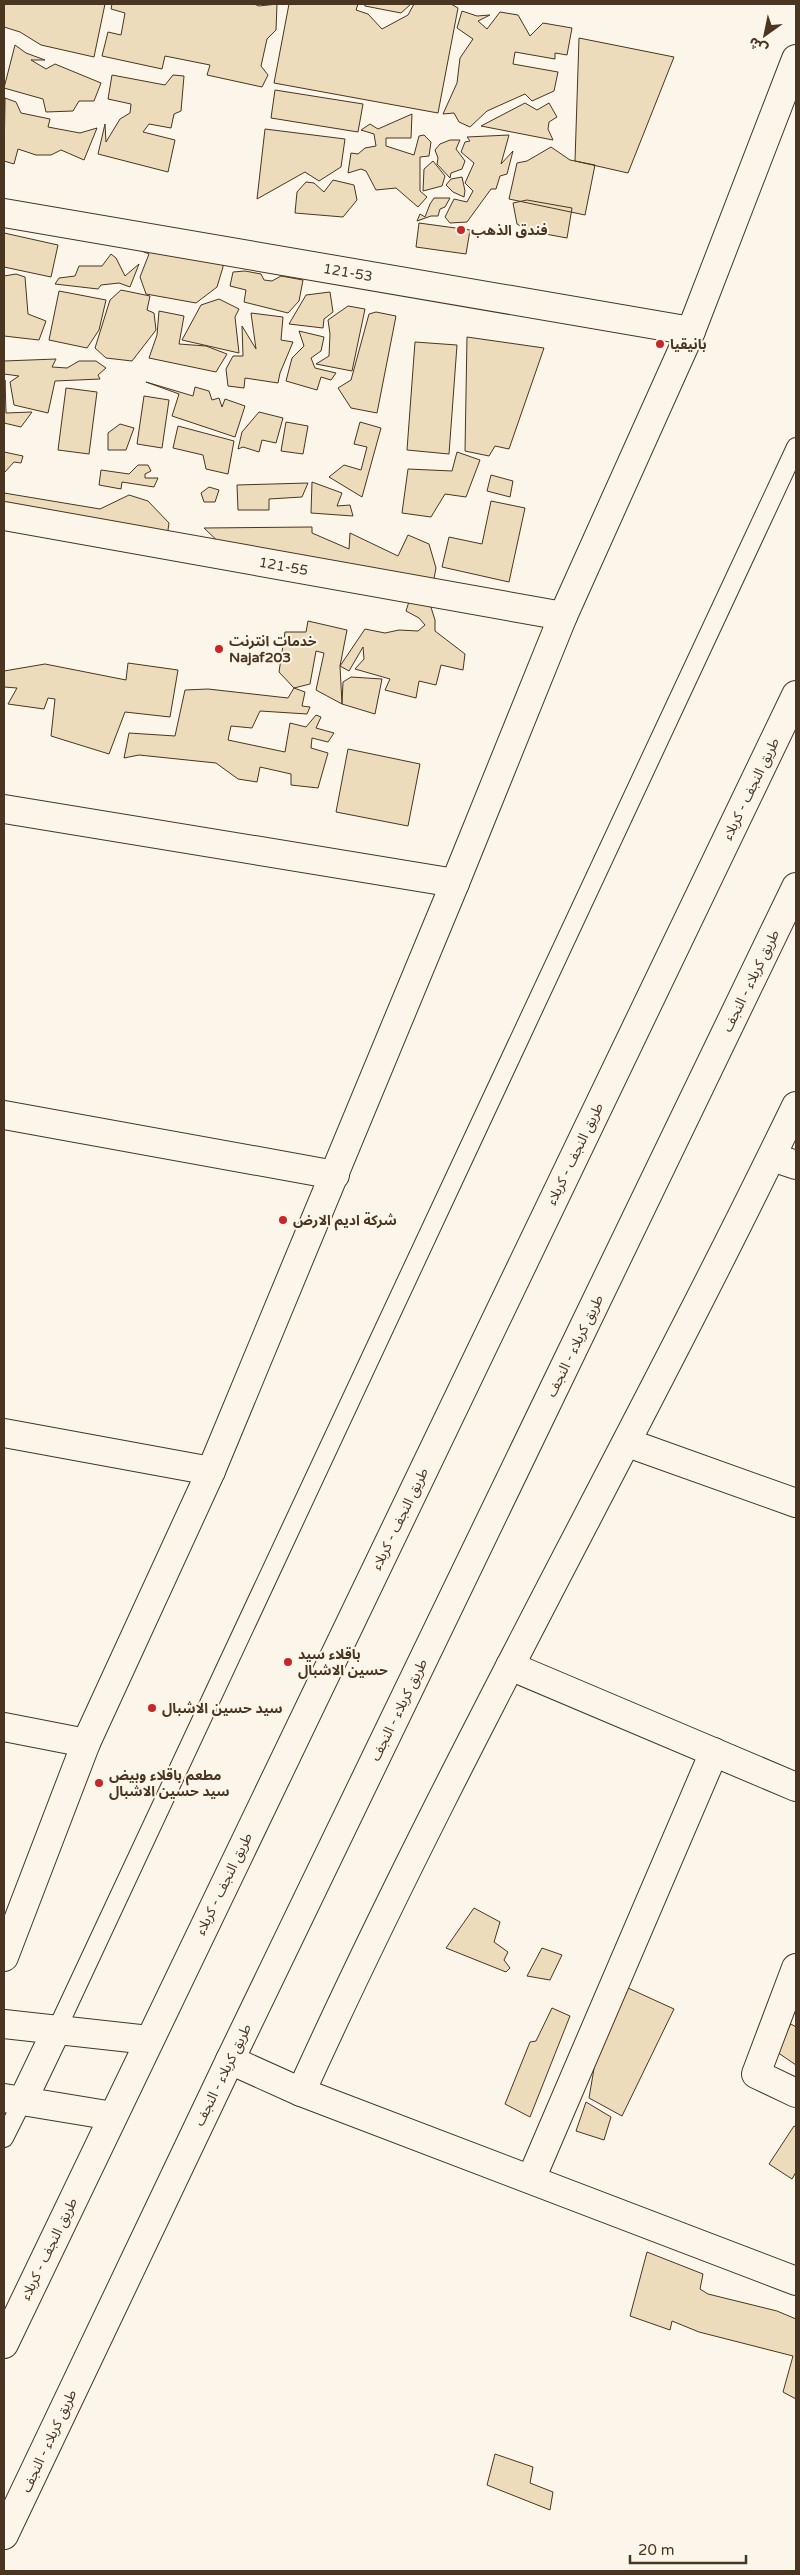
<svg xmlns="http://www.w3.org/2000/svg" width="800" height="2575" viewBox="0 0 800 2575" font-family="'Varela Round','Noto Sans Arabic',sans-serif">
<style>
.building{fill:#ecdcbc;stroke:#4a3520}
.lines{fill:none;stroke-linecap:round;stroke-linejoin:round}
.lane-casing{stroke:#4a3520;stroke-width:20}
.street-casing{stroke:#4a3520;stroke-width:30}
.secondary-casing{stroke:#4a3520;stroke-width:30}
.highway-casing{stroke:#4a3520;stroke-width:30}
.lane{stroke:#fbf6e9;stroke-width:18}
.street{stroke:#fbf6e9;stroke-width:28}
.secondary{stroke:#fbf6e9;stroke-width:28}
.highway{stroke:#fbf6e9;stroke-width:28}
.poi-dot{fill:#c62828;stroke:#fbf6e9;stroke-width:2}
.labels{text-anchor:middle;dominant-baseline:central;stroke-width:4;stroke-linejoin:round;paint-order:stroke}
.poi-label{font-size:14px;font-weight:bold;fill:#4a3520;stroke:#fbf6e9;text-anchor:start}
.street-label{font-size:14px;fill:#4a3520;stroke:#fbf6e9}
</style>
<rect width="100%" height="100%" fill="#fbf6e9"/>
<path class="building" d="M4 4H105L94 57 41 45 20 32 4 27Z
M112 4H254L259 6 277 4 276 30 267 39 261 66 268 75 262 87 207 75 210 65 165 56 162 69 102 56 108 32 121 35 125 13 111 9Z
M289 4H358L356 10 368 14 382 29 408 15 414 4H451L458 8 438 113 274 83Z
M364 4H411L401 13 365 6Z
M462 11 477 16 490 15 478 21 487 29 500 12 518 15 530 36 543 23 572 28 567 55 555 53V59L515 52 513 64 558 72 554 91 532 101 525 94 487 111 470 127 459 122 454 113 443 114 457 83 460 58 473 39 457 28Z
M579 38 674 57 628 173 575 161Z
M15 45 26 53 45 60H31L46 69 55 64 101 83 94 101H79L73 111 46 112 43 99 4 88Z
M112 75 165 85 173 75 184 76 181 111 174 114 171 128 149 124 143 132 175 140 168 172 98 154 105 124 106 142 120 119 130 113 131 104 108 99Z
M275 90 363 104 358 132 271 118Z
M5 98 16 102 21 113 50 119 48 127 80 133 97 128 84 160 61 150 51 155H36L18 149 14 164 4 161Z
M525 103 537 110 549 103 557 117 549 122 548 129 553 140 481 126Z
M412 114 411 138H386V146L414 155 419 136 424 135 431 142 429 156 420 157V191L427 197 418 207 396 188 376 190 366 171 361 169 348 173 351 153 358 154 365 148 376 146 374 134 361 130 370 124 378 129Z
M265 129 345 139 341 167 319 181 305 172 257 199Z
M509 135 501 164 513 151 507 174 500 176 496 189H491L467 222 450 223 445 217 454 199 467 202 473 191 465 183 474 163 461 152 465 142 470 141 467 137Z
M450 140H460L456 149 465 161 462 169 451 173 450 178 437 164 438 158 435 150 440 144Z
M551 147 570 160 595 165 585 215 509 199 517 163 527 161Z
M433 161 445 176 442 186 423 191 424 169Z
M462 177 465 191 464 197 453 192 446 185 451 179Z
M333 180 354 185 357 200 343 217 295 213 297 192 306 182 314 183 324 192Z
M434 198H450L445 207 440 209 438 216H431L417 221 420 214 425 217 430 204Z
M527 200 572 208 567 238 529 231 517 224 513 203Z
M419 223 470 230 466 254 416 247Z
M4 233 58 245 51 277 4 267Z
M127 245 222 258 223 267 217 287 196 303 146 294 140 277 149 254Z
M111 254 116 258 125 276 139 264 130 287 119 283 101 285 98 289 55 284 59 278 75 276 79 266H102Z
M245 271 261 274 264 280 272 281 281 276 303 280 299 301 288 313 244 302 246 290 230 286 233 272Z
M16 274 25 277 28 314 46 321 39 340 4 336V276Z
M121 290 150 296 147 310 154 313 156 330 132 361 106 358 95 348 110 300Z
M59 291 106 300 99 330 87 348 49 340Z
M330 292 333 312 324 319 323 328 289 324 306 295Z
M219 299 239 309 235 317 239 353 182 340 201 305Z
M348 306 365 309 352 371 316 364 329 356 330 334 328 320Z
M159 311 184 316 179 344 206 346 227 354 216 372 149 358 157 335Z
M376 312 396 316 377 413 351 408 338 388 351 380 369 314Z
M251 313 283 317 281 340 293 342 280 373 278 383 245 378 244 388 228 386 226 369 233 356H243L242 326 256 349Z
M299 331 324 337 321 351 311 358 315 368 336 373 331 380 321 377 317 390 286 381 292 358 304 346Z
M467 337 544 348 509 449 495 446 489 456 465 451Z
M415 342 457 345 449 454 407 450Z
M56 359 52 367 67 368 79 361H96L106 368 98 375 100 379 55 381 48 413 14 405 10 382 19 376 4 374V361Z
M5 380 6 413 32 412 21 427 4 423Z
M146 382 193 396 195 387 209 391 212 400 219 398 222 407 225 399 245 406 235 437 172 416 179 394Z
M66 388 97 392 89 454 58 450Z
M144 396 169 400 162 448 137 444Z
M259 412 283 418 276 443 262 440 259 452 243 447 238 449 242 432Z
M286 422 308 426 303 454 281 451Z
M360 422 381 428 362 497 329 477 344 465 361 470 367 447 354 444Z
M120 424 134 428 126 450H108V433Z
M178 426 234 441 228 474 206 469 203 455 173 448Z
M4 452 23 456 21 463 14 462 4 473Z
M457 452 480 460 466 497 445 494 431 517 402 513 408 469 452 471Z
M138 465H148L151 471 145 474V478H158L154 487 122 482 121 489 99 485 101 470 129 474Z
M491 475 513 481 510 497 487 491Z
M312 482 342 493 337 506 350 505 353 516 311 513Z
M308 483 302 497 269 499V510H238L237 485Z
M209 487 219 490 215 502H204L201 493Z
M4 493 100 509 129 495 148 501 169 523 167 537 4 508Z
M491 501 525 508 509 582 442 567 449 537 482 544Z
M312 527V533L349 549 350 533 398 556 408 535 429 544 436 568 432 589 226 549 204 528Z
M413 589 429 601 435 620V631L465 654 463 670 441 665 436 685 419 681 416 698 385 690 390 679 355 669 364 659 363 647 349 671 340 666 365 629 385 633 399 630 418 631 425 625 419 618 406 611Z
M308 621 347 630 340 666 342 704 316 690 324 653 316 651 310 684 294 688 279 672 285 632H306Z
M128 663 178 670 170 717 125 712 109 754 51 736 55 699 48 698 44 709 8 704 17 688 4 687V671L45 664 126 680Z
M351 677 382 679 375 714 342 704 343 682Z
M294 688 305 692 302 706 310 707 307 714 260 711 252 728 231 726 228 740 285 752 290 723 306 727 316 715 321 717 316 728 334 733 328 742 312 738 311 748 328 753 318 788 291 785V774L260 767 257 782 238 779 216 763 139 755 124 758 129 733 175 736 185 690 208 689 288 698Z
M348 749 420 764 408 826 336 812Z
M474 1908 500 1922 494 1942 508 1952 504 1960 510 1968 506 1972 446 1948Z
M542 1948 562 1955 550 1980 527 1976Z
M628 1988 674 2009 622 2116 589 2098 599 2039Z
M552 2008 570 2016 530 2117 505 2104 530 2042 536 2041Z
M791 2024 796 2027V2065L774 2050Z
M586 2102 611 2117 604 2140 576 2131Z
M794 2126 796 2127V2172L792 2179 769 2164Z
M647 2252 703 2274 700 2289 708 2294 777 2311 796 2319V2399L783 2392 793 2356 699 2332 672 2321 670 2330 630 2316Z
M495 2454 533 2467 530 2483 553 2492 550 2510 487 2485Z"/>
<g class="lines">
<defs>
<path id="lane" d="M57 2029 796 447
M4 2138 23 2100"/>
<g id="street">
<path id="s1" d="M4 213 691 331"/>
<path id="s2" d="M4 516 563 616"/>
<path d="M4 809 455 883"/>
<path d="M4 1115 335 1175"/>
<path d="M772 1157 796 1165"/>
<path d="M4 1433 211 1471"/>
<path d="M628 1443 796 1503"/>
<path d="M510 1666 796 1787"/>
<path d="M4 1727 86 1743"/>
<path d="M4 1957 86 1743 211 1471 455 883 563 616 691 331 796 59"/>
<path d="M796 1968 756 2074 796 2093"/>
<path d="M230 2060 301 2092 796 2281"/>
<path d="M301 2092C453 1757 636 1437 796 1106"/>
<path d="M531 2179 714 1752"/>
</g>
<path id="secondary" d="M4 2024 149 2040
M4 2098 113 2116
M23 2100 57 2029"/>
<path id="highway" d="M4 2344 796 695
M4 2535 230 2060 796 887"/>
</defs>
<use href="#lane" class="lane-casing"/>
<use href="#street" class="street-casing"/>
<use href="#secondary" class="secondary-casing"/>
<use href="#highway" class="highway-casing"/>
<use href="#lane" class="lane"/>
<use href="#street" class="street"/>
<use href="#secondary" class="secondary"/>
<use href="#highway" class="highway"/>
</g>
<g class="poi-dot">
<circle cx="461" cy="230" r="5"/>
<circle cx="660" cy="344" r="5"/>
<circle cx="219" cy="649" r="5"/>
<circle cx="283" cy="1220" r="5"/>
<circle cx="288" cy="1662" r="5"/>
<circle cx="152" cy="1708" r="5"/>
<circle cx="99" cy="1783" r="5"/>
</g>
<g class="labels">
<g class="poi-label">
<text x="471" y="230">فندق الذهب</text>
<text x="670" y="344">بانيقيا</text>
<text x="229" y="641">خدمات انترنت<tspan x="229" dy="16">Najaf203</tspan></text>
<text x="293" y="1220">شركة اديم الارض</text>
<text x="298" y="1654">باقلاء سيد<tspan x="298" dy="16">حسين الاشبال</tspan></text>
<text x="162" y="1708">سيد حسين الاشبال</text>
<text x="109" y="1775">مطعم باقلاء وبيض<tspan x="109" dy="16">سيد حسين الاشبال</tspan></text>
</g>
<g class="street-label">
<text stroke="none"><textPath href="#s1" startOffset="349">121-53</textPath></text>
<text stroke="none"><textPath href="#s2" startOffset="284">121-55</textPath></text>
<text transform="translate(751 789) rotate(-64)">طريق النجف - کربلاء</text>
<text transform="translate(751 981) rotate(-64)">طريق کربلاء - النجف</text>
<text transform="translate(575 1154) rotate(-64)">طريق النجف - کربلاء</text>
<text transform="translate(575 1346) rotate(-64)">طريق کربلاء - النجف</text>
<text transform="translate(400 1519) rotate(-64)">طريق النجف - کربلاء</text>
<text transform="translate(399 1710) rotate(-64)">طريق کربلاء - النجف</text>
<text transform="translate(224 1884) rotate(-64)">طريق النجف - کربلاء</text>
<text transform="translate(223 2075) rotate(-64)">طريق کربلاء - النجف</text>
<text transform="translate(49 2249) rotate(-64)">طريق النجف - کربلاء</text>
<text transform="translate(49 2441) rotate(-65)">طريق کربلاء - النجف</text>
</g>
</g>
<rect width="800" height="2575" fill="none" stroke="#4a3520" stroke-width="10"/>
<g transform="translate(765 35) rotate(213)" stroke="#fbf6e9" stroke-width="4" paint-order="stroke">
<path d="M0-4L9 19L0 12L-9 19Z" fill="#4a3520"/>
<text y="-8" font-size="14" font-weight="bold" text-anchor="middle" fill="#4a3520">ش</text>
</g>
<path d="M630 2555v8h116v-8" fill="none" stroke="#4a3520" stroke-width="2.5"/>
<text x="638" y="2555" font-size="15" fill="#4a3520" stroke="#fbf6e9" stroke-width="4" paint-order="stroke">20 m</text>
</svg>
